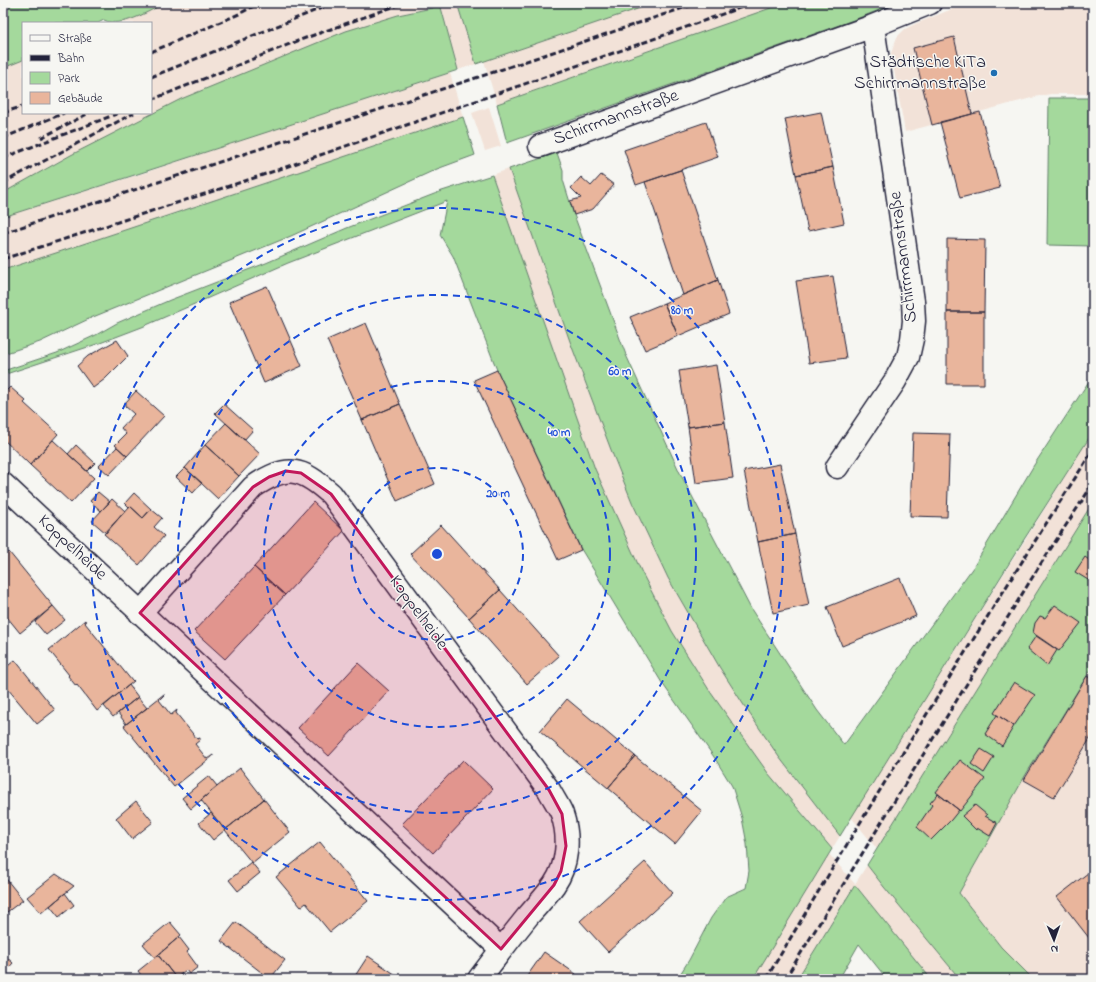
<svg xmlns="http://www.w3.org/2000/svg" width="1096" height="982" viewBox="0 0 1096 982" font-family="'Indie Flower',sans-serif">
<style>
.built{fill:#f2e2d8}
.green{fill:#a4d99c;stroke:#637e6c}
.building{fill:#e9b59c;stroke:#22223b}
.lines{fill:none;stroke-linecap:round;stroke-linejoin:round}
.minor-casing{stroke:#22223b;stroke-width:25}
.minor{stroke:#f6f6f2;stroke-width:22}
.rail{stroke:#22223b;stroke-width:3;stroke-dasharray:6 3;stroke-linecap:butt}
.marked{fill:#c2185b;fill-opacity:0.2;stroke:#c2185b;stroke-width:3;stroke-linejoin:round}
.ring{fill:none;stroke:#1d4ed8;stroke-width:2;stroke-dasharray:7 5}
.poi-dot{fill:#1f6fb2;stroke:#f6f6f2;stroke-width:1.5}
.labels{text-anchor:middle;dominant-baseline:central;stroke-width:3;stroke-linejoin:round;paint-order:stroke}
.poi-label{font-size:18px;fill:#22223b;stroke:#f6f6f2;text-anchor:end}
.street-label{font-size:18px;fill:#22223b;stroke:#f6f6f2}
.centre{fill:#1d4ed8;stroke:#f6f6f2;stroke-width:2}
.ring-label{font-size:12px;text-anchor:middle;font-weight:bold;fill:#1d4ed8;stroke:#f6f6f2;stroke-width:3;stroke-linejoin:round;paint-order:stroke}
</style>
<rect width="100%" height="100%" fill="#f6f6f2"/>
<filter id="ink" filterUnits="userSpaceOnUse"><feTurbulence type="fractalNoise" baseFrequency=".025" numOctaves="2"/><feDisplacementMap in="SourceGraphic" scale="8" xChannelSelector="R" yChannelSelector="G"/><feConvolveMatrix kernelMatrix="1 2 1 2 8 2 1 2 1" color-interpolation-filters="sRGB"/></filter>
<g filter="url(#ink)">
<path class="built" d="M165 3H431L432 7 398 15 346 31 71 155 3 193V68L23 60V113H151V23H121Z
M444 3H457L476 64 458 70 440 4Z
M655 3H785L497 104 484 61Z
M967 3H1093V94H1051L1039 96 905 132 891 53 897 37 905 29 915 24Z
M450 73 463 117 59 252 3 270V217L147 172 263 133Z
M489 107 501 146 485 151 472 113Z
M509 169 572 347 613 455 632 502 668 578 720 668 745 707 779 757 840 836 832 849 768 773 711 693 672 631 642 573 595 469 492 175Z
M1093 432V502L877 849 851 817Z
M1093 666V979H1033L1001 947 959 893 1025 776Z
M829 854 855 884 867 865 884 887 960 979H931L855 885 797 979H753Z"/>
<path class="green" d="M17 3H165C149 11 121 29 104 20L98 23H23V60L3 68V9Z
M457 3H655L476 64Z
M785 3H897L859 18 507 143 497 104Z
M440 4 458 70C307 119 155 169 3 217V193L71 155 181 99 346 31 398 15 432 8Z
M1049 98H1093V246L1047 245Z
M463 117 475 155 437 169 291 236 93 317 40 342 3 354V270L59 252Z
M557 153 563 170V180L574 215 626 355 680 473 751 609 817 710 844 745 974 566 1034 465 1093 375V432L1023 541 840 836 779 757 745 707 720 668 668 578 632 502 613 455 572 347 509 169Z
M492 175 595 469 642 573 672 631 711 693 768 773 832 849 753 979H677L689 960 711 918 726 897 746 888 749 871 747 844 742 818 732 786 714 757 662 683 581 549 497 370 453 256 440 235 447 201 288 263 142 327 100 343 3 375V371L57 353 96 335 117 323 170 300 266 263 347 228 442 191Z
M1093 502V666L1025 776 959 893 1001 947 1033 979H960L884 887 867 865Z
M855 885 931 979H887L859 944 839 979H797Z"/>
<path class="building" d="M954 37 972 114 932 125 913 48Z
M821 112 833 167 796 175 785 119Z
M980 112 1000 188 960 198 940 122Z
M706 122 718 157 636 185 624 150Z
M833 167 844 223 808 231 796 175Z
M681 170 718 280 683 295 645 182Z
M601 175 614 185 593 209 574 215 570 201 581 198 571 188 581 177 591 186Z
M947 239 985 240 984 312H947Z
M833 276 846 358 809 363 796 281Z
M718 280 729 314 678 336 664 303Z
M267 286 302 366 264 383 229 302Z
M664 303 678 336 645 350 630 317Z
M947 312H984V384H947Z
M366 323 400 404 362 420 327 340Z
M117 340 128 356 105 379 93 388 77 366 88 356Z
M716 365 725 422 688 427 679 371Z
M497 370 581 550 558 560 474 380Z
M10 387 26 401 24 403 58 434 30 465 3 439V394Z
M136 391 164 416 127 456 115 445 126 434 121 428 134 414 125 406V403Z
M224 404 253 430 244 440 215 413Z
M400 404 435 484 397 501 362 420Z
M725 422 733 478 696 483 688 427Z
M226 423 260 454 239 476 205 445Z
M913 433 950 434 947 517 910 516Z
M53 440 94 478 71 503 30 465Z
M76 445 95 463 87 471 68 454Z
M205 445 239 476 218 499 185 468Z
M117 447 127 456 109 475 99 466Z
M780 464 795 534 758 542 744 471Z
M185 468 202 483 193 493 176 477Z
M98 492 110 502 101 511 90 501Z
M134 493 151 509 143 518 130 506 129 507 125 503Z
M112 499 125 511 106 533 92 521Z
M313 502 344 531 285 595 254 567Z
M130 506 143 518 151 509 162 518 154 527 164 536 139 565 104 534Z
M441 525 500 590 469 618 410 554Z
M795 534 809 605 773 613 758 542Z
M9 552 53 606 20 633 3 612V556Z
M1085 557 1093 563V583L1075 572Z
M254 567 285 595 225 659 194 631Z
M900 578 916 616 842 646 827 607Z
M500 590 559 656 527 684 469 618Z
M1055 605 1081 623 1059 651 1033 633 1035 623 1040 616 1045 618Z
M53 606 65 620 46 635 35 622Z
M85 620 86 622 85 623 132 681 133 680 134 681 97 711 77 685 76 686 68 676 69 675 49 650Z
M1036 636 1057 650 1047 666 1027 649Z
M15 660 55 710 37 724 3 683V670Z
M358 663 389 691 329 756 298 728Z
M1087 676 1093 680V734L1054 797 1024 780Z
M1014 682 1035 695 1014 726 994 713Z
M129 685 138 697 113 717 104 706Z
M164 694V695L159 700 171 715 177 710 176 713 197 739 200 738V740L195 744 207 759 213 755V756L174 787 124 726Z
M138 697 147 708 126 724 118 713Z
M567 699 635 756 608 788 540 731Z
M997 715 1014 726 1002 746 985 734Z
M981 749 994 757 984 773 971 764Z
M635 756 702 811 675 844 608 788Z
M463 760 493 789 433 853 402 824Z
M960 760 985 779 960 811 936 792Z
M240 768 264 799 225 830 201 800Z
M209 776 217 786 191 809 182 798Z
M938 794 959 810 951 820 931 840 917 827 932 805 930 803Z
M264 799 290 832 252 863 225 830Z
M136 801 153 822 132 839 116 818Z
M975 805 987 815 985 816 997 823 990 836 977 828 976 830 962 816Z
M211 813 225 830 213 840 199 823Z
M320 842 368 901 330 932 306 903 301 907 276 877Z
M251 862 260 873 238 891 229 880Z
M645 862 673 893 608 952 580 921Z
M1093 869V943L1057 897Z
M56 874 74 886 41 913 27 897Z
M3 875 23 900 3 915Z
M65 893 74 905 59 917 50 906Z
M170 922 181 935 155 958 143 944Z
M236 922 285 960 270 979 221 941Z
M179 937 189 950 187 952 198 967 189 974 186 970 176 978 158 955Z
M544 952 576 974 573 979H525Z
M3 954 13 963 4 973 3 972Z
M158 955 176 978 178 979H144L138 971Z
M368 956 402 979H353Z"/>
<g class="lines">
<defs>
<path id="minor" d="M540 146 873 26 930 3
M837 467 895 381 908 357 912 339 914 321 913 301 873 26
M3 484 501 949
M140 613 253 487C287 464 301 467 331 494L549 790C553 798 559 806 562 814 570 837 568 865 554 885 546 896 537 906 528 916 511 937 495 958 479 979"/>
</defs>
<use href="#minor" class="minor-casing"/>
<use href="#minor" class="minor"/>
<path class="rail" d="M151 52 239 14 259 3
M151 77 334 3
M151 100 300 40 404 3
M3 113 23 106
M3 138 64 113
M41 138 89 113
M3 158 119 113
M3 183 134 113
M3 233 488 74 698 3
M3 259 257 177 648 41 753 3
M766 979C872 801 981 625 1093 450
M785 979 1040 565 1093 484"/>
</g>
</g>
<path class="marked" d="M286 471 301 473 331 494 549 790 562 814 566 846 561 871 554 885 501 949 140 613 253 487 269 477Z"/>
<g class="ring">
<circle cx="437" cy="554" r="86"/>
<circle cx="437" cy="554" r="173"/>
<circle cx="437" cy="554" r="259"/>
<circle cx="437" cy="554" r="346"/>
</g>
<circle class="poi-dot" cx="994" cy="73" r="4"/>
<g class="labels">
<g class="poi-label">
<text x="986" y="63">Städtische KiTa<tspan x="986" dy="21">Schirrmannstraße</tspan></text>
</g>
<g class="street-label">
<text transform="translate(616 118) rotate(-20)">Schirrmannstraße</text>
<text transform="translate(904 257) rotate(-97)">Schirrmannstraße</text>
<text transform="translate(72 548) rotate(43)">Koppelheide</text>
<text transform="translate(418 613) rotate(54)">Koppelheide</text>
</g>
</g>
<circle cx="437" cy="554" r="6" class="centre"/>
<g class="ring-label">
<text x="682" y="314">80 m</text>
<text x="620" y="375">60 m</text>
<text x="559" y="436">40 m</text>
<text x="498" y="497">20 m</text>
</g>
<rect width="1096" height="982" fill="none" stroke="#f6f6f2" stroke-width="16"/>
<rect x="8" y="8" width="1080" height="966" fill="none" stroke="#22223b" stroke-width="1.5" filter="url(#ink)"/>
<rect x="22" y="22" width="130" height="92" fill="#f6f6f2" stroke="#a1a1a9"/>
<rect x="30" y="35" width="20" height="6" fill="#f6f6f2" stroke="#a1a1a9"/>
<text x="58" y="42" font-size="12" fill="#22223b">Straße</text>
<rect x="30" y="55" width="20" height="6" fill="#22223b" stroke="#a1a1a9"/>
<text x="58" y="62" font-size="12" fill="#22223b">Bahn</text>
<rect x="30" y="72" width="20" height="12" fill="#a4d99c" stroke="#a1a1a9"/>
<text x="58" y="82" font-size="12" fill="#22223b">Park</text>
<rect x="30" y="92" width="20" height="12" fill="#e9b59c" stroke="#a1a1a9"/>
<text x="58" y="102" font-size="12" fill="#22223b">Gebäude</text>
<g transform="translate(1054 940) rotate(178)" stroke="#f6f6f2" stroke-width="3" paint-order="stroke">
<path d="M0-3L7 15L0 10L-7 15Z" fill="#22223b"/>
<text y="-6" font-size="11" font-weight="bold" text-anchor="middle" fill="#22223b">N</text>
</g>
</svg>
